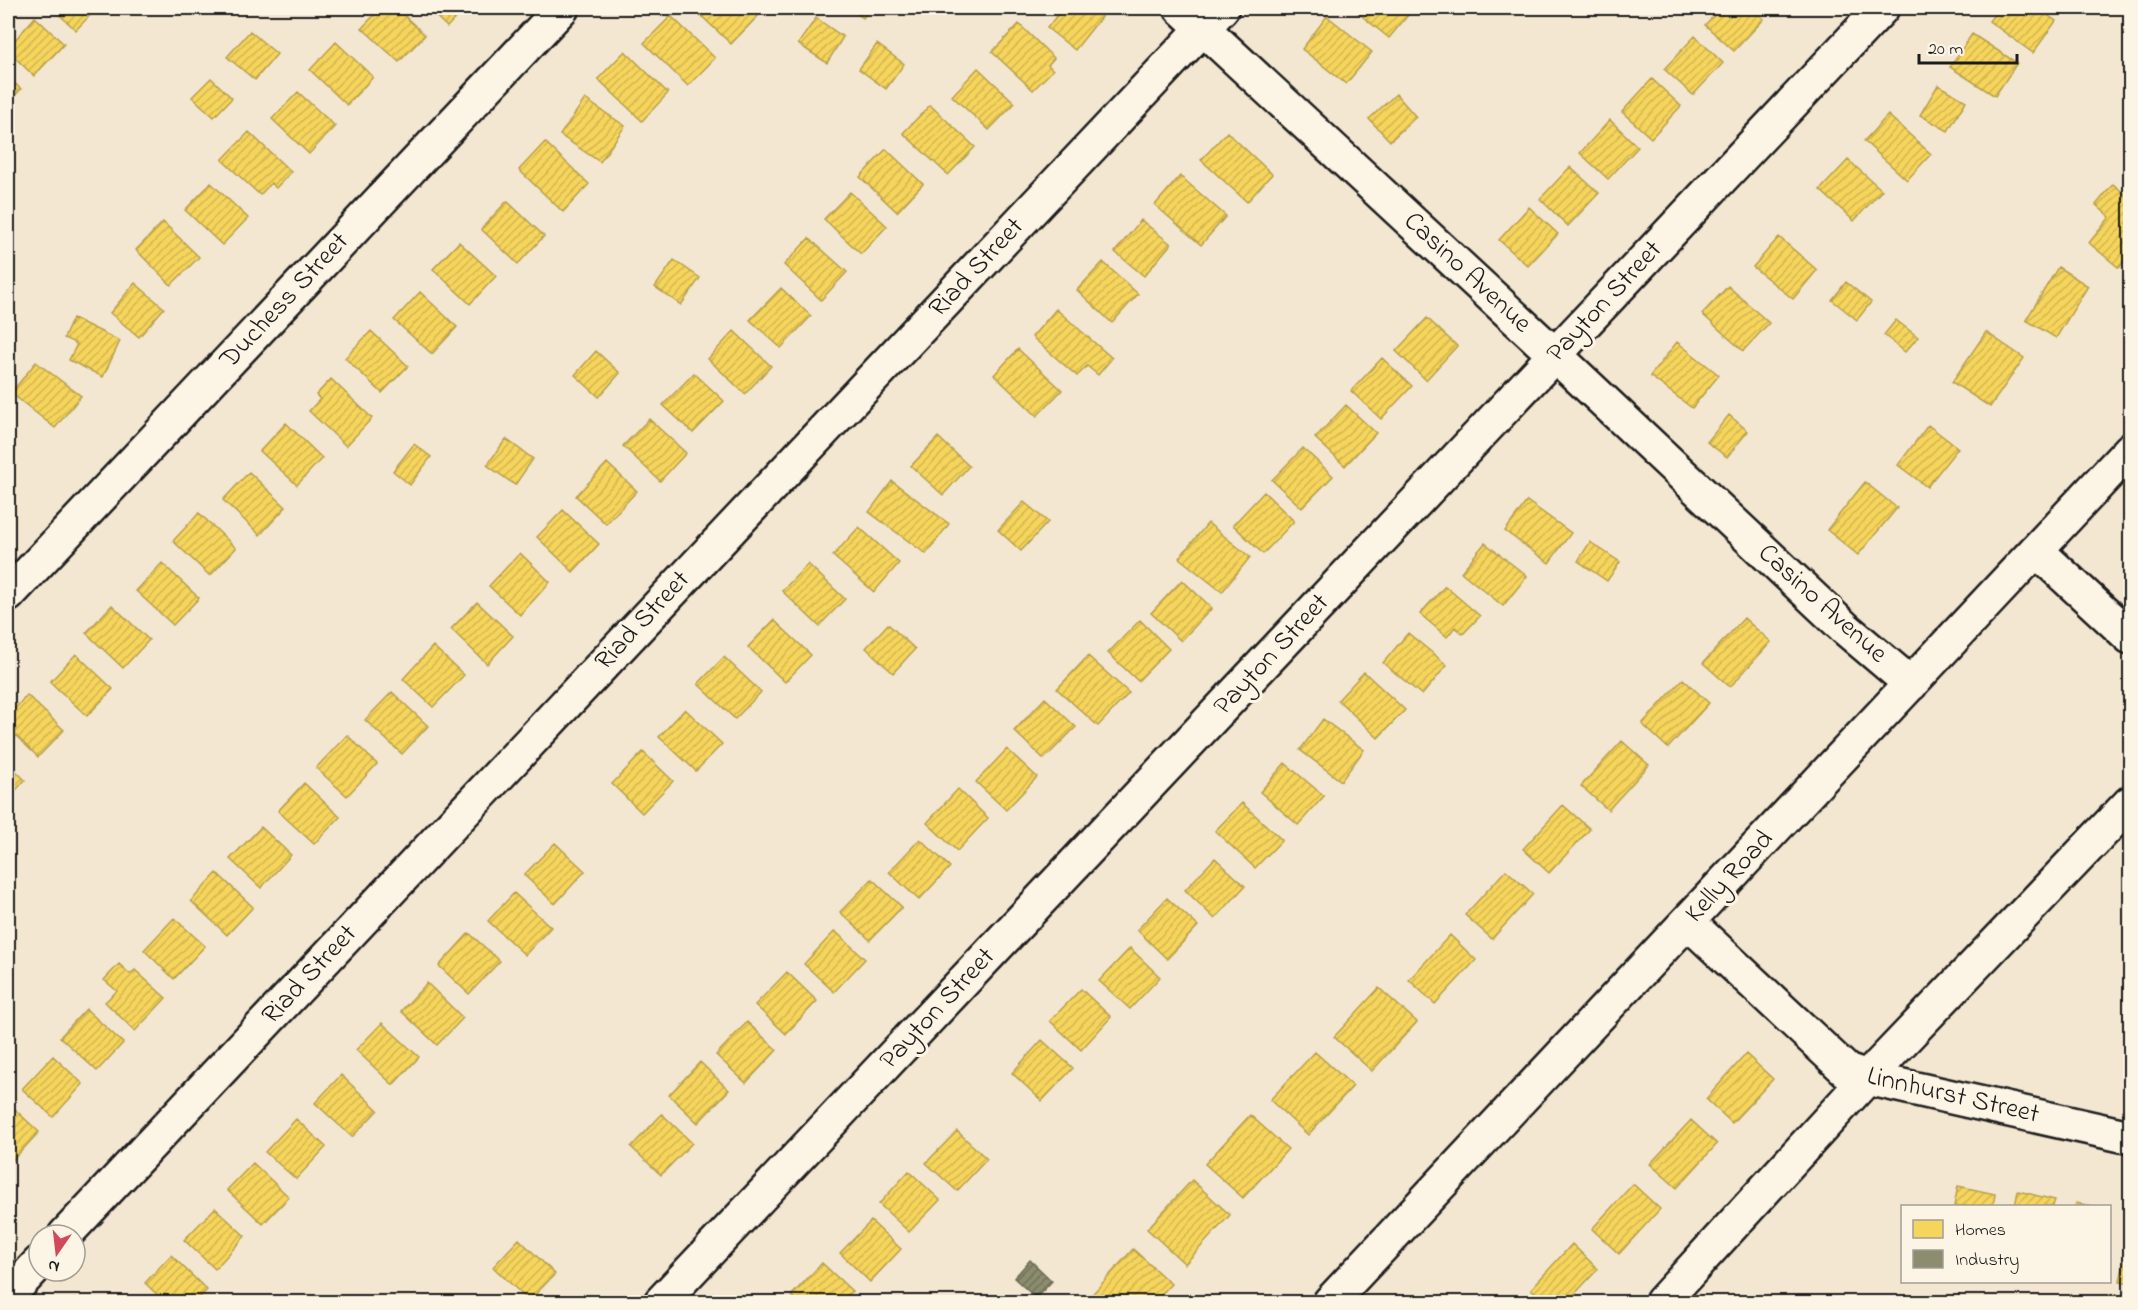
<svg xmlns="http://www.w3.org/2000/svg" width="2138" height="1310" viewBox="0 0 2138 1310" font-family="'Indie Flower',sans-serif">
<style>
.homes{fill:url(#homes-hatch);stroke:#b59e49;stroke-width:1.5}
.industry{fill:url(#industry-hatch);stroke:#6a6a55;stroke-width:1.5}
.lines{fill:none;stroke-linecap:round;stroke-linejoin:round}
.minor-casing{stroke:#1c1c1c;stroke-width:38}
.minor{stroke:#fcf5e5;stroke-width:33}
.labels{text-anchor:middle;dominant-baseline:central;stroke-width:6;stroke-linejoin:round;paint-order:stroke}
.street-label{font-size:27px;fill:#1c1c1c;stroke:#fcf5e5}
</style>
<defs>
<pattern id="homes-hatch" width="6" height="6" patternUnits="userSpaceOnUse" patternTransform="scale(1.5)"><rect width="6" height="6" fill="#f6d55c"/><path d="M-1 1l2-2M0 6l6-6M5 7l2-2" fill="none" stroke="#d2b64f"/></pattern>
<pattern id="industry-hatch" width="6" height="6" patternUnits="userSpaceOnUse" patternTransform="scale(1.5)"><rect width="6" height="6" fill="#8c8c6e"/><path d="M-1 1l2-2M0 6l6-6M5 7l2-2" fill="none" stroke="#72725a"/></pattern>
</defs>
<rect width="100%" height="100%" fill="#f4e7d2"/>
<filter id="ink" filterUnits="userSpaceOnUse"><feTurbulence type="fractalNoise" baseFrequency=".0167" numOctaves="2"/><feDisplacementMap in="SourceGraphic" scale="12" xChannelSelector="R" yChannelSelector="G"/><feConvolveMatrix kernelMatrix="1 2 1 2 8 2 1 2 1" color-interpolation-filters="sRGB"/></filter>
<g filter="url(#ink)">
<path class="homes" d="M52 8H97L76 30Z
M381 8H396L425 35 399 62 362 28Z
M427 8H465L447 27Z
M693 8H749L758 16 731 44Z
M849 8H871L863 18Z
M1063 8H1092L1102 16 1075 50 1047 28Z
M1352 8H1414L1389 38Z
M1721 8H1752L1764 19 1734 51 1705 25Z
M1999 8H2037L2056 21 2033 53 1989 21Z
M671 16 715 58 688 86 644 43Z
M1327 16 1372 52 1346 84 1302 49Z
M35 17 64 44 34 76 8 51V48Z
M816 18 843 37 827 63 798 44Z
M1019 24 1054 58 1048 65 1053 70 1033 90 992 52Z
M250 31 277 54 255 80 227 57Z
M1972 34 2017 63 1995 96 1950 67Z
M1695 36 1723 63 1693 95 1664 69Z
M336 42 373 77 347 105 310 70Z
M877 44 904 64 886 89 859 69Z
M625 51 668 93 642 121 598 79Z
M978 68 1015 103 989 130 952 96Z
M8 77 21 89 8 103Z
M211 78 232 98 214 117 192 97Z
M1652 79 1681 106 1651 138 1622 112Z
M1938 85 1966 101 1948 131 1920 115Z
M298 92 335 126 309 154 272 119Z
M1396 94 1416 117 1390 141 1369 119Z
M585 99 625 126 600 162 560 135Z
M930 105 975 147 948 175 903 133Z
M1888 115 1931 154 1907 180 1864 141Z
M1610 120 1638 147 1608 179 1580 153Z
M249 132 291 172 276 188 271 183 260 195 222 160Z
M1227 132 1272 174 1247 202 1201 160Z
M545 142 589 184 563 212 519 170Z
M886 149 923 184 897 212 860 177Z
M1848 160 1882 190 1854 221 1820 190Z
M1570 167 1599 193 1568 226 1540 199Z
M1180 176 1226 216 1201 245 1155 205Z
M211 183 248 218 222 245 185 210Z
M2113 184 2130 198V254L2119 268 2089 243 2110 217 2096 205Z
M850 192 887 226 861 254 824 219Z
M507 201 544 236 518 264 481 229Z
M1529 207 1558 234 1528 266 1499 240Z
M1141 220 1171 244 1144 276 1115 252Z
M163 222 199 257 171 285 136 250Z
M1779 237 1817 270 1793 299 1753 267Z
M809 238 847 272 821 300 784 265Z
M459 242 496 276 470 304 433 269Z
M674 260 700 278 681 305 655 287Z
M1103 262 1138 294 1112 323 1077 290Z
M2058 267 2088 286 2056 338 2026 320Z
M1846 282 1871 302 1857 320 1832 300Z
M135 283 164 308 139 337 110 313Z
M1728 286 1769 323 1743 351 1702 314Z
M781 288 811 316 781 348 750 320Z
M420 292 457 327 432 354 394 320Z
M1056 309 1112 358 1098 375 1087 366 1077 376 1032 337Z
M73 318 120 341 103 377 69 360 77 344 64 338Z
M1427 318 1457 346 1426 380 1396 351Z
M1896 320 1918 337 1905 352 1884 335Z
M371 331 408 366 382 393 345 358Z
M734 331 771 366 745 394 708 359Z
M1986 332 2024 358 1990 407 1952 382Z
M1677 342 1719 375 1692 408 1650 376Z
M1018 349 1062 390 1037 416 994 375Z
M596 351 620 373 599 397 575 375Z
M1382 358 1412 386 1381 419 1351 391Z
M36 362 81 396 55 428 11 393Z
M694 373 724 401 693 433 663 405Z
M331 379 372 418 346 446 309 411 320 399 316 395Z
M1346 405 1376 433 1345 466 1315 438Z
M1729 415 1748 431 1727 457 1707 442Z
M649 419 686 453 660 481 623 446Z
M286 423 322 458 297 485 260 451Z
M1928 425 1958 448 1927 487 1898 465Z
M938 437 969 466 943 495 911 466Z
M506 439 533 459 515 485 487 465Z
M414 444 431 457 410 485 393 471Z
M1303 448 1333 476 1302 508 1272 480Z
M607 463 637 491 606 524 576 496Z
M249 472 286 507 260 535 223 500Z
M892 481 949 524 926 554 869 512Z
M1865 482 1897 508 1858 555 1827 530Z
M1264 492 1294 521 1263 554 1233 525Z
M1527 501 1571 533 1549 563 1505 531Z
M1024 502 1048 522 1021 551 998 530Z
M563 510 599 544 573 572 537 537Z
M199 513 236 548 210 576 173 541Z
M1208 523 1250 557 1222 592 1179 558Z
M859 527 899 563 874 592 833 556Z
M1590 542 1620 562 1607 581 1578 561Z
M1485 543 1527 576 1503 606 1461 572Z
M520 553 550 582 520 615 489 586Z
M162 563 199 598 173 625 136 591Z
M808 564 845 599 819 626 782 591Z
M1182 580 1212 608 1181 641 1151 613Z
M1445 586 1480 616 1463 634 1455 627 1447 637 1420 614Z
M477 602 513 636 487 664 451 629Z
M112 605 149 640 123 668 86 633Z
M1744 618 1771 642 1730 687 1703 663Z
M774 620 811 655 785 682 748 647Z
M1140 620 1169 649 1138 681 1108 653Z
M888 624 915 649 893 673 866 648Z
M1408 633 1447 665 1422 695 1383 663Z
M433 646 464 675 433 707 403 679Z
M76 654 113 689 87 716 50 682Z
M1088 656 1129 693 1098 726 1057 689Z
M724 657 761 692 735 719 698 684Z
M1364 672 1405 710 1378 738 1338 700Z
M1683 679 1709 703 1668 748 1642 724Z
M392 692 428 726 402 754 365 720Z
M27 695 64 730 38 757 8 728V716Z
M1045 698 1076 727 1044 759 1014 731Z
M685 709 722 744 696 771 659 737Z
M1323 719 1364 750 1341 781 1300 750Z
M347 735 377 764 347 796 316 768Z
M1622 741 1649 765 1608 810 1581 786Z
M1007 749 1037 777 1006 810 976 782Z
M643 752 673 781 642 813 612 784Z
M8 763 25 780 8 799Z
M1285 763 1324 796 1298 825 1260 792Z
M304 783 340 817 314 844 278 811Z
M958 789 988 818 957 851 927 823Z
M1242 803 1282 840 1255 868 1215 831Z
M1563 805 1590 829 1549 873 1523 849Z
M261 827 291 855 261 888 230 859Z
M920 839 950 867 919 900 889 872Z
M555 843 585 871 555 904 524 875Z
M1215 858 1245 886 1215 919 1185 890Z
M1506 870 1533 894 1492 939 1465 915Z
M217 873 253 907 227 935 191 901Z
M872 879 902 907 870 940 840 912Z
M514 893 551 927 525 955 488 921Z
M1167 898 1198 926 1167 959 1137 930Z
M174 918 205 946 174 979 144 950Z
M835 931 865 959 834 992 804 964Z
M469 933 500 961 469 994 439 966Z
M1450 935 1476 960 1435 1004 1409 980Z
M1130 948 1160 977 1130 1009 1099 981Z
M119 964 130 974 135 970 166 998 135 1031 105 1002 117 991 104 980Z
M787 972 817 1001 786 1034 755 1005Z
M427 983 463 1018 437 1045 401 1011Z
M1379 988 1417 1022 1372 1071 1334 1037Z
M1081 989 1111 1017 1081 1050 1050 1021Z
M86 1009 123 1043 97 1071 60 1037Z
M747 1022 777 1050 746 1083 716 1055Z
M382 1023 419 1057 393 1085 356 1050Z
M1042 1040 1073 1068 1042 1101 1012 1073Z
M1315 1052 1353 1086 1308 1135 1270 1100Z
M1746 1054 1773 1079 1732 1123 1706 1099Z
M53 1056 83 1084 53 1117 22 1089Z
M700 1062 729 1090 698 1123 669 1095Z
M341 1075 378 1110 352 1137 315 1103Z
M8 1103 39 1132 13 1160 8 1155Z
M662 1114 692 1143 661 1175 631 1147Z
M1250 1115 1288 1149 1243 1198 1205 1164Z
M296 1119 326 1147 296 1179 265 1152Z
M1691 1120 1717 1144 1677 1188 1650 1164Z
M957 1131 987 1159 957 1191 926 1163Z
M253 1163 289 1197 263 1224 227 1190Z
M909 1171 940 1200 909 1232 879 1204Z
M1192 1180 1230 1215 1185 1264 1147 1229Z
M1633 1184 1660 1209 1619 1254 1592 1229Z
M1958 1186 1995 1194 1993 1206H1954Z
M2018 1191 2055 1200 2053 1206H2015Z
M2076 1203 2093 1206H2075Z
M215 1208 245 1236 215 1269 184 1240Z
M871 1221 901 1249 870 1282 840 1253Z
M2130 1234V1283L2120 1281Z
M519 1239 555 1274 529 1301 493 1267Z
M1572 1244 1598 1269 1567 1302H1546L1531 1289Z
M1133 1249 1171 1284 1154 1302H1093L1088 1299Z
M171 1255 207 1290 195 1302H165L145 1283Z
M822 1263 852 1291 842 1302H799L791 1296Z"/>
<path class="industry" d="M1030 1260 1052 1281 1036 1298 1014 1278Z"/>
<g class="lines">
<defs>
<path id="minor" d="M1181 8 1555 355 1846 629 1911 684
M2036 550 2130 637
M8 595 562 8
M1688 922 1847 1071 1867 1078 2130 1137
M65 1235 1222 8
M8 1296 39 1263
M661 1302 1882 8
M1330 1302 2130 450
M1662 1302 1867 1078 2130 803"/>
</defs>
<use href="#minor" class="minor-casing"/>
<use href="#minor" class="minor"/>
</g>
</g>
<g class="labels">
<g class="street-label">
<text transform="translate(977 268) rotate(-47)">Riad Street</text>
<text transform="translate(1467 273) rotate(43)">Casino Avenue</text>
<text transform="translate(285 301) rotate(-47)">Duchess Street</text>
<text transform="translate(1605 302) rotate(-47)">Payton Street</text>
<text transform="translate(1822 604) rotate(42)">Casino Avenue</text>
<text transform="translate(643 621) rotate(-47)">Riad Street</text>
<text transform="translate(1272 655) rotate(-47)">Payton Street</text>
<text transform="translate(1730 877) rotate(-47)">Kelly Road</text>
<text transform="translate(310 975) rotate(-47)">Riad Street</text>
<text transform="translate(938 1009) rotate(-47)">Payton Street</text>
<text transform="translate(1953 1096) rotate(13)">Linnhurst Street</text>
</g>
</g>
<rect width="2138" height="1310" fill="none" stroke="#fcf5e5" stroke-width="30"/>
<rect x="15" y="15" width="2108" height="1280" fill="none" stroke="#1c1c1c" stroke-width="2" filter="url(#ink)"/>
<rect x="1901" y="1205" width="210" height="78" fill="#fcf5e5" stroke="#a29e95" stroke-width="1.5"/>
<rect x="1913" y="1220" width="30" height="18" fill="#f6d55c" stroke="#a29e95" stroke-width="1.5"/>
<text x="1955" y="1235" font-size="18" fill="#1c1c1c">Homes</text>
<rect x="1913" y="1250" width="30" height="18" fill="#8c8c6e" stroke="#a29e95" stroke-width="1.5"/>
<text x="1955" y="1265" font-size="18" fill="#1c1c1c">Industry</text>
<g transform="translate(57 1253) rotate(194)"><circle r="28" fill="#fcf5e5" stroke="#a29e95" stroke-width="1.5"/>
<path d="M0-4.5L10 22L0 15L-10 22Z" fill="#d1495b"/>
<text y="-9" font-size="16" font-weight="bold" text-anchor="middle" fill="#1c1c1c">N</text>
</g>
<path d="M1919 54v9h98v-9" fill="none" stroke="#1c1c1c" stroke-width="3"/>
<text x="1928" y="54" font-size="18" fill="#1c1c1c" stroke="#fcf5e5" stroke-width="4.5" paint-order="stroke">20 m</text>
</svg>
